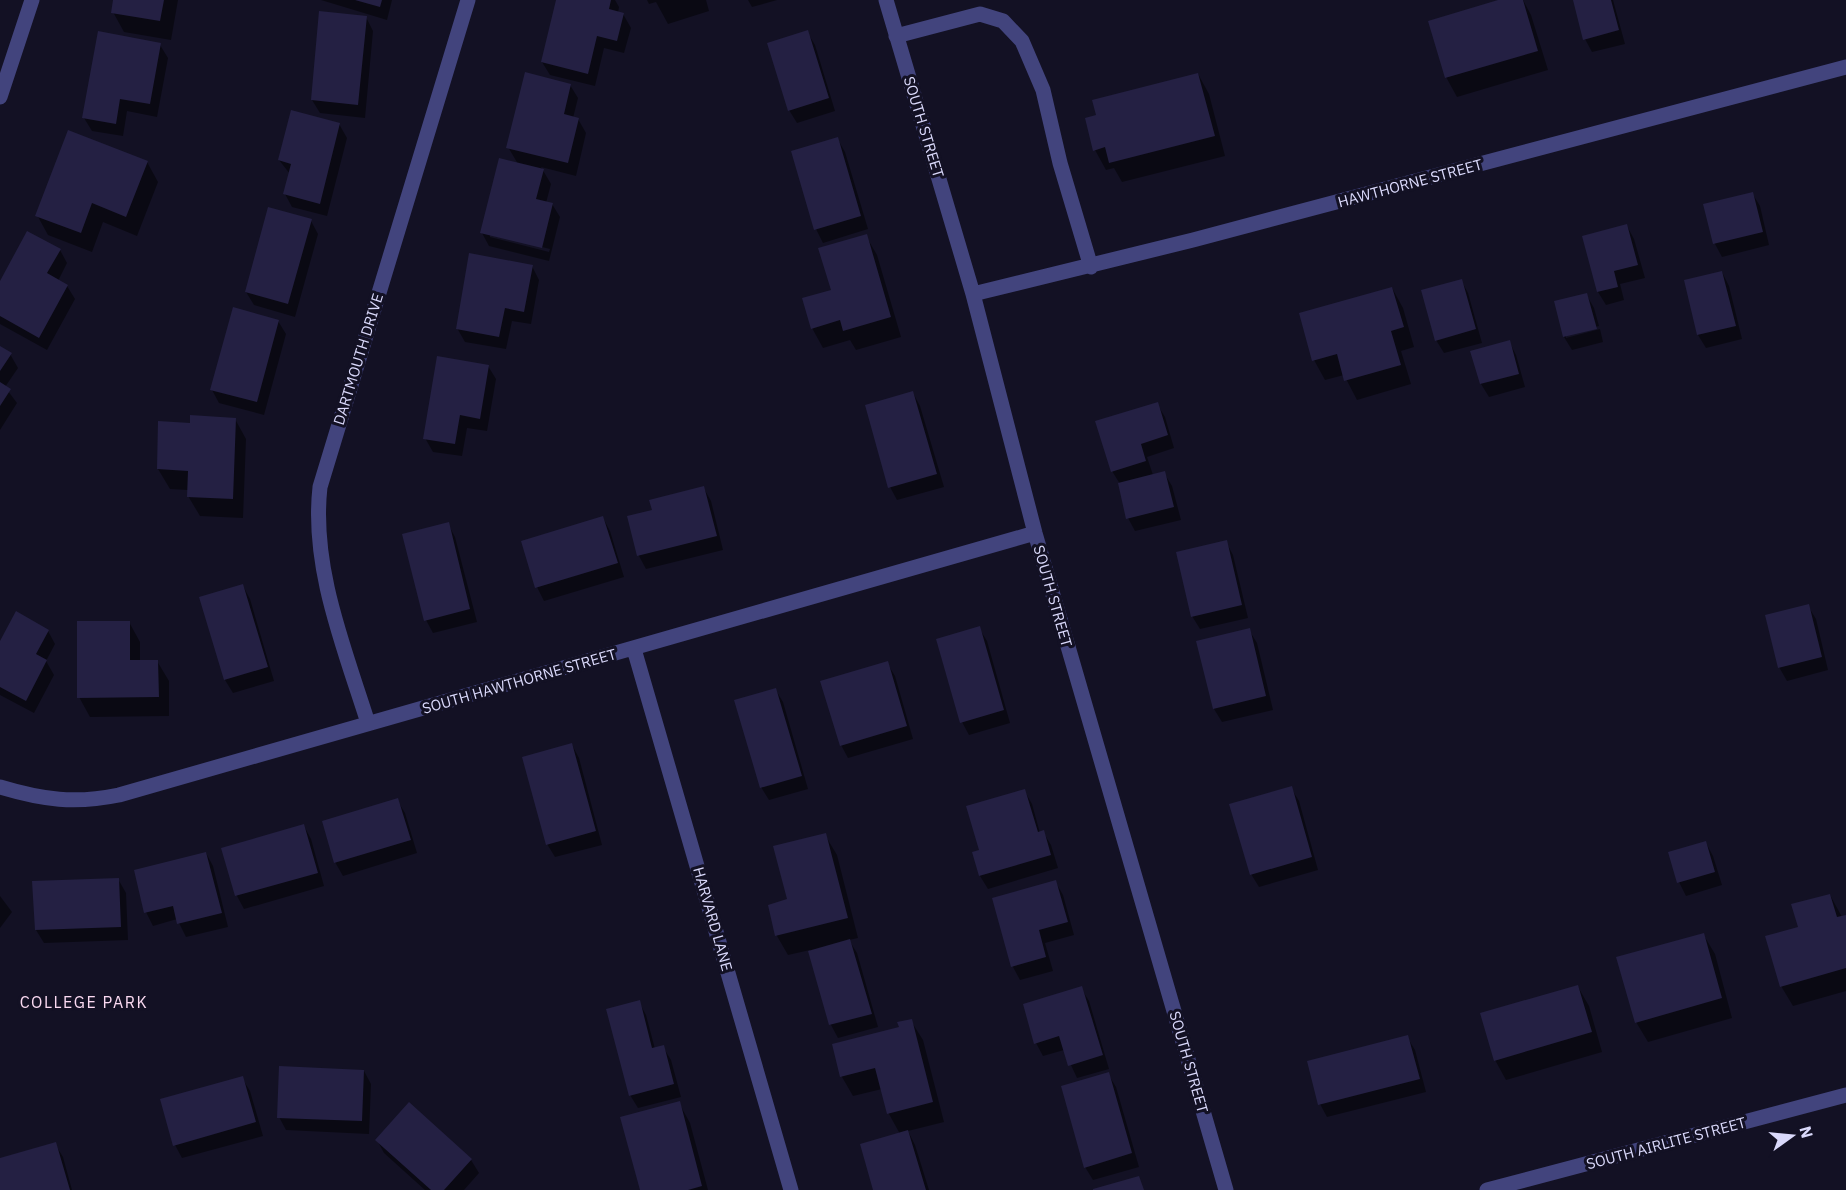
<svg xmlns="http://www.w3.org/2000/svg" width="1846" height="1190" viewBox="0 0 1846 1190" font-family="'IBM Plex Sans',sans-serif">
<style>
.shadow{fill:#0007;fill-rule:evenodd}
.building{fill:#242043}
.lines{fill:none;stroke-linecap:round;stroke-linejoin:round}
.minor{stroke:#42447d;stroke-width:15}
.labels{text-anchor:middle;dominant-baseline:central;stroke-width:6;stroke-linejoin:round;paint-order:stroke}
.street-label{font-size:15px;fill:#dad9fb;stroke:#131124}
.neighbourhood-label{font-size:16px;letter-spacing:1.5px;fill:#fbdaf2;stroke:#131124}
</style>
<rect width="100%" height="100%" fill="#131124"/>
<path class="shadow" d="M115 0H178L171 40 124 32 113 12Z
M321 0H392L387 20Z
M558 0H615L619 7 618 13 623 14 631 28 624 53 604 48 595 86 550 75 542 62Z
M647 0H706L709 11 668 24 656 2 649 4Z
M748 0H777L752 7Z
M1504 0H1523L1531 15 1548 70 1457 97 1446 77Z
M1575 0H1613L1625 44 1592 52 1585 39Z
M366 17 373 31 365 118 320 113 312 100Z
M807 32 815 45 835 111 797 123 789 110Z
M160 45 168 58 157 117 127 111 123 136 92 131 84 118Z
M1198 74 1209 94 1225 156 1122 182 1114 168 1106 170 1095 150Z
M570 85 578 98 573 118 578 119 586 133 576 176 541 167 551 184 546 203 552 204 560 217 549 261 489 246 482 233 518 164 508 147ZM490 234 550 249 549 252 490 237Z
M339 124 347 138 327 216 292 207 285 194 290 174 279 160Z
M837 138 845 152 868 229 823 243 816 229Z
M147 162 158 182 137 236 103 222 92 252 48 235 37 215Z
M1752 193 1760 206 1769 245 1722 257 1715 244 1705 205Z
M311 221 318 234 295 317 254 305 246 292Z
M1627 226 1634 239 1645 278 1620 284 1624 300 1606 305 1598 292Z
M866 236 877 255 901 337 856 350 850 340 823 348 812 328Z
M60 250 67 263 58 281 67 286 75 299 47 350 0 324V284Z
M532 266 539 280 531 324 512 321 506 349 465 342 457 328Z
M1722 272 1729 286 1742 339 1706 348 1698 335Z
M1461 280 1468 293 1482 343 1444 353 1436 340Z
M1392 288 1403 308 1414 347 1401 351 1411 384 1357 400 1344 375 1325 380 1314 360Z
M1586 294 1594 308 1599 326 1566 335V338L1600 329 1603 342 1572 350 1564 337Z
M278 321 286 334 264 415 219 403 212 390Z
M1509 341 1516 355 1525 387 1489 397 1481 384 1472 352Z
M0 348 10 354 18 368 5 387 17 403 0 430Z
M488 366 496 379 487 431 467 428 462 456 433 452 425 438Z
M913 393 920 406 944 487 897 500 890 487Z
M1157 404 1165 417 1174 448 1147 457 1153 475 1164 473 1172 486 1181 520 1135 531 1128 518 1120 484 1112 471Z
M235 419 246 439 243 518 200 516 188 496V490L170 489 158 469 191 424Z
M703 487 711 501 723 550 646 569 639 556 629 517 653 511Z
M603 518 610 531 624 577 544 601 537 587Z
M448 524 455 537 477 622 433 633 426 620Z
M1226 542 1233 555 1248 618 1200 629 1192 616Z
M243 586 250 599 274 681 233 693 225 680 201 598Z
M1808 606 1816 619 1828 670 1787 681 1779 667Z
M129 622 140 642V662L157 661 169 681V716L90 717 79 697Z
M979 628 987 641 1010 723 969 735 962 722Z
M1249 630 1257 643 1273 710 1222 722 1214 709 1198 642Z
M48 631 55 644 46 661 54 675 34 713 0 695V644Z
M887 663 895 676 913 739 848 758 841 745Z
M775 689 783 702 808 789 769 800 761 787Z
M572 745 579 758 602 845 555 857 547 844Z
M1291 788 1299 801 1318 870 1259 887 1251 874Z
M1024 790 1032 804 1040 833 1043 832 1051 845 1058 868 988 889 980 876 981 851Z
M397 800 405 813 417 853 343 876 335 862Z
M304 826 311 839 324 886 244 909 237 896 223 849Z
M825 835 837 855 858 938 849 940 857 953 878 1027 838 1038 831 1025 810 950 788 955 777 936 769 906 788 900Z
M1706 843 1713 856 1722 885 1686 896 1679 882Z
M206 853 213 866 228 927 186 937 177 919 153 926 146 912Z
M118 879 126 893 128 940 44 943 36 930Z
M1055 881 1063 895 1074 935 1045 943 1053 971 1020 980 1013 967 994 899Z
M1830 895 1842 917 1846 916V991L1793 1006 1781 986 1800 928Z
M0 896 12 912 0 928Z
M1703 934 1715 954 1732 1018 1648 1042 1636 1022Z
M1578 987 1589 1006 1602 1052 1506 1080 1495 1060Z
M1081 988 1089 1001 1109 1069 1077 1078 1064 1050 1043 1056 1036 1043Z
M639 1002 646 1015 655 1049 663 1047 671 1060 681 1097 638 1108 630 1095Z
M911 1021 923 1040 944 1122 908 1131 915 1145 929 1190H875L900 1134 889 1114 882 1089 853 1096 842 1077 834 1045 900 1029Z
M1407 1037 1415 1050 1426 1092 1327 1117 1320 1104Z
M364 1071 371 1084 369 1134 286 1130 279 1117Z
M1108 1074 1116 1087 1139 1167 1093 1180 1085 1167Z
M242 1078 250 1091 263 1136 182 1158 175 1145Z
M679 1103 690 1123 708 1190H642Z
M409 1104 471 1160 479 1173 464 1190H425L384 1153 377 1140Z
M55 1144 63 1157 72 1190H0V1160Z"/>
<path class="building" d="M113 0H164L160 21 111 13Z
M355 0H382L380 7Z
M556 0H611L609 9 624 13 617 41 597 36 588 74 541 62Z
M1498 0H1523L1538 51 1445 78 1428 21Z
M1573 0H1611L1619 30 1583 40Z
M319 11 367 16 358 105 311 100Z
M808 30 829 98 788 111 767 43Z
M98 31 161 43 150 104 120 99 116 124 82 118Z
M525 72 571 84 564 114 579 118 568 163 506 148Z
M1198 73 1215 136 1109 163 1105 147 1093 151 1085 118 1096 115 1092 100Z
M291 110 340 123 320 204 283 194 291 164 278 160Z
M68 130 148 161 126 217 92 203 81 233 35 216Z
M838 137 861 216 814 230 791 151Z
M499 158 544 169 536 199 553 203 542 248 480 233Z
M1753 192 1763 232 1713 244 1703 204Z
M268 207 312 219 288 304 245 292Z
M1627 224 1638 265 1614 271 1618 287 1597 292 1582 236Z
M27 231 61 249 47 273 68 285 39 338 0 316V281Z
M867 234 891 317 843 331 840 320 811 329 802 298 831 290 818 248Z
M469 253 533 265 524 312 505 308 499 337 456 329Z
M1722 271 1736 326 1697 335 1684 280Z
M1462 279 1476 329 1435 341 1421 290Z
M1392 287 1404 327 1391 331 1401 365 1344 381 1337 354 1312 361 1299 313Z
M1587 293 1597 329 1563 337 1554 301Z
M233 307 279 320 257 402 210 390Z
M1510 340 1519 374 1480 384 1470 351Z
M0 346 12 353 0 371Z
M437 356 489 365 480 419 460 415 455 444 423 439Z
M0 382 11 389 0 406Z
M913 391 937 474 888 488 865 405Z
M1158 402 1168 435 1141 444 1146 461 1111 472 1095 421Z
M190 415 236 418 233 499 187 497 188 471 157 469 158 421 190 423Z
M1165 471 1174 507 1126 519 1118 483Z
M704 486 717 536 637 556 627 516 652 510 649 500Z
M603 516 618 563 535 588 521 541Z
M449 522 470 609 424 621 402 534Z
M1227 540 1242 605 1191 617 1176 552Z
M243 584 268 667 224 680 199 597Z
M1809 604 1822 657 1778 668 1765 615Z
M16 611 49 630 36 654 47 660 26 701 0 687V641Z
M77 621H130V660H158L159 697 77 698Z
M980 626 1004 710 960 723 936 639Z
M1250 628 1266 696 1213 709 1196 641Z
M888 661 907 726 840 746 820 681Z
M776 688 802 776 760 788 734 700Z
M572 743 596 831 546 845 522 757Z
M1292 786 1312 857 1250 875 1229 804Z
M1025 789 1038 832 1044 830 1051 855 979 876 972 852 979 850 966 806Z
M398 798 411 840 334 863 322 821Z
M304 824 318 873 235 896 221 848Z
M826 833 848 918 775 936 768 905 787 899 773 846Z
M1706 841 1715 872 1677 883 1668 852Z
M206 852 222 913 177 924 173 906 144 913 134 870Z
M119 878 121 927 35 930 32 881Z
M1056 880 1068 922 1039 930 1046 957 1011 967 992 898Z
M1830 894 1837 917 1846 915V968L1780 987 1765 936 1798 927 1791 904Z
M1704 933 1722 998 1635 1023 1616 957Z
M850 939 872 1014 829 1025 808 951Z
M1578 985 1592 1032 1494 1061 1480 1013Z
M1082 986 1103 1055 1068 1066 1059 1036 1034 1044 1023 1004Z
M640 1000 652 1048 664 1045 674 1084 629 1096 606 1009Z
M912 1019 933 1102 887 1114 875 1068 840 1077 832 1044 899 1027 897 1022Z
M1408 1035 1420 1079 1318 1105 1307 1061Z
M279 1066 364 1070 362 1121 277 1118Z
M1109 1072 1132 1153 1084 1168 1061 1086Z
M243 1076 256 1122 173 1146 160 1099Z
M680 1101 702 1186 688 1190H640L620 1117Z
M409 1102 472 1159 444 1190H431L375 1140Z
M908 1130 926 1190H873L860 1144Z
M56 1142 70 1190H0V1158Z
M1139 1176 1144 1190H1093V1189Z"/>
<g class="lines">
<path class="minor" d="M886 0 973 294 1035 533 1226 1190
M896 36 980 14 1003 21 1022 41 1043 90 1060 163 1091 267
M0 97 32 0
M973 294 1193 240 1846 67
M634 649 791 1190
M368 723C344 647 311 567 320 487L468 0
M0 787C43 800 75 804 119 795L1035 533
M1487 1190 1846 1095"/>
</g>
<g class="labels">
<g class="street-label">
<text transform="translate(924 127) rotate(73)">SOUTH STREET</text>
<text transform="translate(1410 183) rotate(-15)">HAWTHORNE STREET</text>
<text transform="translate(358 359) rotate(-73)">DARTMOUTH DRIVE</text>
<text transform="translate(1053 596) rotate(74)">SOUTH STREET</text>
<text transform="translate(519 681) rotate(-16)">SOUTH HAWTHORNE STREET</text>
<text transform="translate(713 919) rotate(74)">HARVARD LANE</text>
<text transform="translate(1189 1062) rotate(74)">SOUTH STREET</text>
<text transform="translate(1666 1143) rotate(-15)">SOUTH AIRLITE STREET</text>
</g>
<g class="neighbourhood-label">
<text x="84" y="1002">COLLEGE PARK</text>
</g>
</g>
<g transform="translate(1792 1136) rotate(75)" stroke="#131124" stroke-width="4.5" paint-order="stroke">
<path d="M0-4.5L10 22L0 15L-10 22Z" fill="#dad9fb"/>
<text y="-9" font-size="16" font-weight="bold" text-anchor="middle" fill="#dad9fb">N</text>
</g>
</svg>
